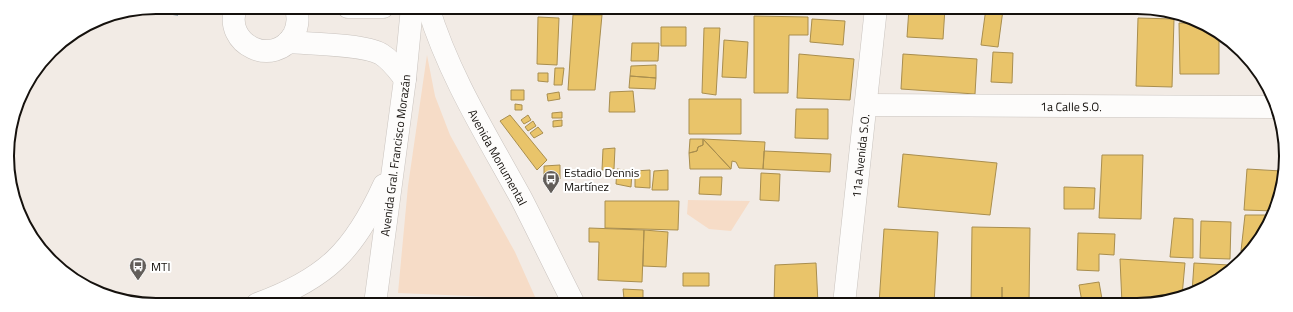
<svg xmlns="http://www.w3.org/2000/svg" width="1293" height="312" viewBox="0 0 1293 312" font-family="'Titillium Web',sans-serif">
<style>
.green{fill:#f6dcc7}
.homes{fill:#e9c46a;stroke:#a98e4e}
.public{fill:#457b9d;stroke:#375b72}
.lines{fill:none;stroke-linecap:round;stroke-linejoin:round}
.minor-casing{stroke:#c9c3be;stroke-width:23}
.major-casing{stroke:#c9c3be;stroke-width:23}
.path{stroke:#cecbc9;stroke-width:2.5;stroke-dasharray:1 3;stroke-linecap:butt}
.minor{stroke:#fdfcfb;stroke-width:22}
.major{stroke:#fdfcfb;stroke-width:22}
.labels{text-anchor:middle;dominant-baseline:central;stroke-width:4;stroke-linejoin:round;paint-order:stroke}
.street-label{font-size:12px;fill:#15110d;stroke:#fff}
.poi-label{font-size:12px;fill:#15110d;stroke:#fff;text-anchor:start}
.rim{fill:none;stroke:#15110d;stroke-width:2}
</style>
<rect width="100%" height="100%" fill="#f2ebe5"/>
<path class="green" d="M427 55 435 96 450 135 515 252 536 299 398 293 408 186Z
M688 200 750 201 731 231 709 229 687 214Z"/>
<path class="homes" d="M909 8H945L943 39 907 37Z
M986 8 1003 10 998 47 981 45Z
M573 15H602L595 90H568Z
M754 16 808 17V35H789L788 93H754Z
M538 17 559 18 557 65 537 64Z
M1138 18 1174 19 1172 87 1136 86Z
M812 19 845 21 843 45 810 42Z
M1179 23H1200L1212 27 1219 33V74H1180Z
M661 27H686V46H661Z
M704 28H720L716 95 702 93Z
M724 40 748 42 746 78 722 77Z
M632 43H659L658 61H631Z
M993 52 1013 53 1012 83 991 82Z
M799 54 854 59 850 100 797 98Z
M903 54 977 59 975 94 901 89Z
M656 65V78L630 76 631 66Z
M555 68H564L562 85H554Z
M538 73H548V82L538 81Z
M630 76 656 78 655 89 629 88Z
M511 90H524V100H511Z
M633 91 635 112H609L610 92Z
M559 92 560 99 548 101 547 94Z
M689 99H741V134H689Z
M515 104 522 105V110H515Z
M796 109H828V139L795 138Z
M562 112V118H552V113Z
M510 115 547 160 537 170 500 121Z
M528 115 531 120 524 124 521 120Z
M562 120V126L553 127V121Z
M533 121 536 126 528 131 525 127Z
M538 127 543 133 534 138 530 133Z
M690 139H703V145L698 147 697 151 689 153Z
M703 139 765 142 763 169 739 168 736 162 732 161 731 169Z
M703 139 731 169H690L689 153 697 151 698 147 703 145Z
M615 148 614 169 602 170 603 149Z
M764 151 831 154 830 172 763 169Z
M903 154 997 163 990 215 898 207Z
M1102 155H1143L1141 219 1099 218Z
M560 165V179H544V166Z
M617 169 632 171 631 187 616 184Z
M1247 169 1281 171 1279 193 1274 211 1244 210Z
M650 170V188L635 187V171Z
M668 170V190H652L654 171Z
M761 173 780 174 779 201 760 200Z
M700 177H722L721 195 699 194Z
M1064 187 1095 188 1094 209H1064Z
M605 201H679L678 230 605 228Z
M1245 215H1273L1271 222 1250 251H1241Z
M1174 218 1193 219V258L1170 257Z
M1201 221 1231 222 1230 259 1200 258Z
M972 227 1030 228 1029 304H1002V287V304H971Z
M589 228 644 230 642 282 598 280 599 242H589Z
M884 229 938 232 934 304H879Z
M644 230 668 232 666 267 643 266Z
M1078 233 1115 234 1114 255 1099 254V271L1077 270Z
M1240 256H1246L1239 264Z
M1120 259 1185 263 1182 296 1156 304H1122Z
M816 263 818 304H774L775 265Z
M1194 263 1229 265V271L1203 290 1192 293Z
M683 273H709V286H683Z
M1099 282 1102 299 1082 302 1079 285Z
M623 289 643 290V298L624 299Z"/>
<path class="public" d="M156 7H179L178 15 135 11Z"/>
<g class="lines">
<defs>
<g id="minor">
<path d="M236 7C222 45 275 69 294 34 298 26 299 15 295 7"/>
<path d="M348 7H383"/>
<path d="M288 42C311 44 363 44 381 54 391 60 398 70 405 79"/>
<path id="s1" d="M866 105 1276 107"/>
<path id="s2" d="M844 304 876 8"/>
</g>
<g id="major">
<path id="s3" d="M428 7C449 76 487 136 521 198 539 233 556 269 574 304"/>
<path d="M257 304C326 279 354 251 384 185"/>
<path id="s4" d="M375 304 405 79 412 7"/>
</g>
</defs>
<use href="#minor" class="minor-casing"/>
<use href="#major" class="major-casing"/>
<path class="path" d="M823 8H849"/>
<use href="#minor" class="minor"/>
<use href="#major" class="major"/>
</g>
<defs>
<symbol id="bus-pin" viewBox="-11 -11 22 30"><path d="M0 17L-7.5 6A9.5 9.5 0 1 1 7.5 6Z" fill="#625d59" stroke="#fff"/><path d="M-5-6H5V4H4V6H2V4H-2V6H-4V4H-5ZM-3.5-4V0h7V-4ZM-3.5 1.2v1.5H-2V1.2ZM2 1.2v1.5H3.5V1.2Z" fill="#fff"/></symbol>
</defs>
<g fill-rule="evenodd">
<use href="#bus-pin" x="541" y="169" width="20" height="27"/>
<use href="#bus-pin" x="128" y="256" width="20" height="27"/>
</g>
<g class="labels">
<g class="street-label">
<text stroke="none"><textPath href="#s1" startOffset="205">1a Calle S.O.</textPath></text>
<text stroke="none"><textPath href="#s4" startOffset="150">Avenida Gral. Francisco Morazán</textPath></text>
<text stroke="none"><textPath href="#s2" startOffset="149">11a Avenida S.O.</textPath></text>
<text stroke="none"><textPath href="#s3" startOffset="166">Avenida Monumental</textPath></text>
</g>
<g class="poi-label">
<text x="564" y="172">Estadio Dennis<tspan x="564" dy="14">Martínez</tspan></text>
<text x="151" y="266">MTI</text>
</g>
</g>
<path d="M0 0H1293V312H0ZM156 14H1137A142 142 0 0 1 1279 156V156A142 142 0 0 1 1137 298H156A142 142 0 0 1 14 156V156A142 142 0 0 1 156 14Z" fill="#fff" fill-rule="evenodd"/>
<path class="rim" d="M156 14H1137A142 142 0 0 1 1279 156V156A142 142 0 0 1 1137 298H156A142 142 0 0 1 14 156V156A142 142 0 0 1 156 14Z"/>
</svg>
